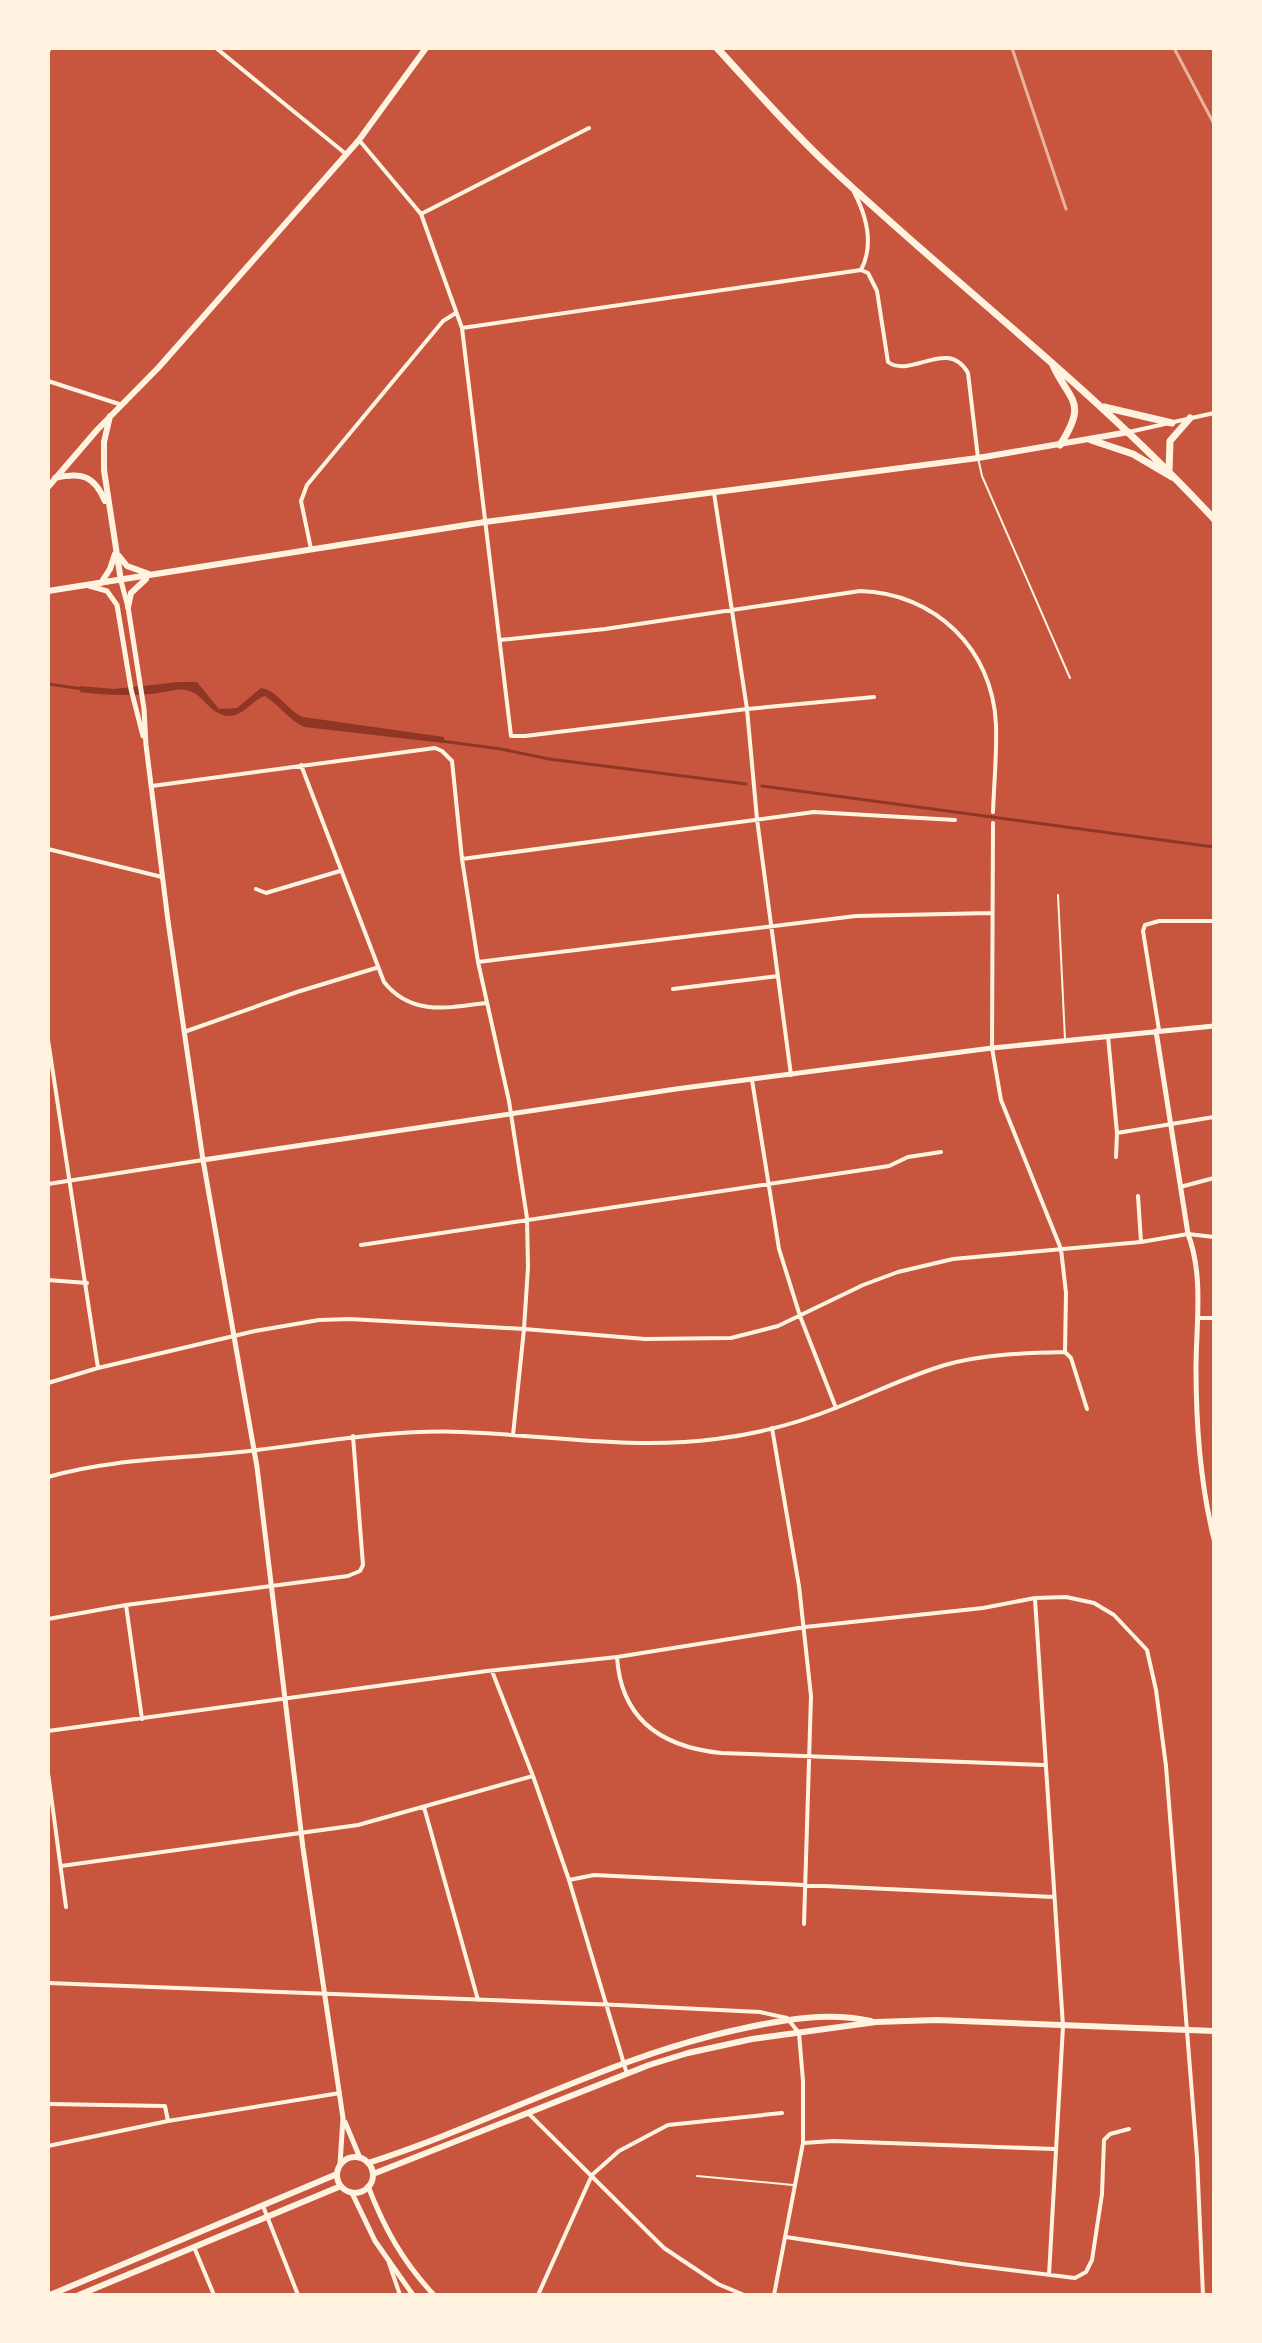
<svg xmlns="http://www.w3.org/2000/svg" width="1262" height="2343" viewBox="0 0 1262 2343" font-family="'DejaVu Sans',sans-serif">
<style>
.water{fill:#8f3625}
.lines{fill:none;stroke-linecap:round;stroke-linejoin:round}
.stream{stroke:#8f3625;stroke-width:3}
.service{stroke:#fff3e0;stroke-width:2}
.minor{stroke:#fff3e0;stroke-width:4}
.tertiary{stroke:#fff3e0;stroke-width:5}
.secondary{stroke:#fff3e0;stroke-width:6}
.primary{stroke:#fff3e0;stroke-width:7}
.rail{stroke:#e9b49f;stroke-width:3}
</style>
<rect width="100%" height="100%" fill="#c8553d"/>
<path class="water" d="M179 682H197L219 709 237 708 261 688C279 691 286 710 303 717L444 737V743L304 727C288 719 280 706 265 696 252 700 243 717 228 716 208 714 204 693 186 690 175 688 161 694 149 694 126 696 104 695 80 692V686L114 689Z"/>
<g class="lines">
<path class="stream" d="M48 684 83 689
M441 741 501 749 549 759 746 784
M762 786 1214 847"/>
<path class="service" d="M978 458 982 476 1070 678
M1058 895 1065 1039
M697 2176 793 2185"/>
<path class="minor" d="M216 48 346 154
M359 140 421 214 462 328 511 736H525L747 709 874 697
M854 192C867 217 874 245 861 270
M421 214 589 128
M462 328 861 270 868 273 877 291 888 362C911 379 948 337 968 373L978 458
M48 381 122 405
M1129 432 1214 413
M714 493 747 709 757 819 791 1075
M311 549 301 501 307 485 443 321 456 313
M500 640 605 629 860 591C935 593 993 649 996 725 997 754 994 783 993 812
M301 765 384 982C411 1016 448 1008 486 1003
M152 786 435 748 442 751 452 761 462 859 478 962 509 1101 527 1218 528 1267 524 1329 513 1435
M993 823 992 1048 1001 1100 1061 1249 1066 1293 1065 1352
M48 849 162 877
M462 859 814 812 955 820
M256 889 266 893 340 871
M478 962 856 916 991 913
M673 989 778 976
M1159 1030 1143 931 1145 925 1159 921H1214
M184 1032 297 992 376 968
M1108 1036 1117 1133 1116 1157
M48 1040 98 1368
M752 1080 779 1249 800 1316 836 1408
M1117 1133 1214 1117
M48 1184 203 1160
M1180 1187 1214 1178
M1138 1196 1141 1242
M361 1245 889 1166 908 1157 941 1152
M48 1280 87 1283
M1199 1318H1214
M48 1383 98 1368 255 1331 319 1320 350 1319 524 1329 645 1339 731 1338 778 1326 863 1285 898 1272 953 1259 1141 1242 1188 1234 1214 1237
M772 1428 799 1586 811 1696 804 1924
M48 1477C109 1459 177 1459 240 1452 314 1444 386 1429 462 1432 546 1435 632 1450 716 1439 757 1434 799 1423 838 1407 874 1393 908 1376 945 1365 984 1354 1025 1353 1065 1352L1071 1358 1087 1409
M1035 1599 1063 2026 1049 2275
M126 1605 142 1719
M48 1619 126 1605 348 1576 360 1571 363 1565 353 1436
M617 1657C621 1720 662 1747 721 1753L1044 1765
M492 1671 533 1776 569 1880 627 2074
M48 1731 487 1671 617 1657 805 1627 983 1608 1035 1598 1066 1597 1094 1603 1114 1615 1147 1650 1156 1690 1166 1766 1197 2157 1203 2295
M48 1773 66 1907
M424 1807 478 2000
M61 1866 358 1825 533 1776
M569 1880 594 1875 1054 1897
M48 1983 618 2005 760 2012 787 2018 799 2033 803 2081V2143L774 2295
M48 2104 165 2106 168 2121
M528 2113 664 2248 718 2284 744 2295
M803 2143 833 2141 1054 2149
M48 2146 168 2121 340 2093
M263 2206 298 2295
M786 2237 962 2264 1075 2278 1086 2272 1092 2260 1102 2194 1104 2140 1110 2134 1129 2129
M194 2247 214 2295
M389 2263 400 2295
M538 2295 592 2175 619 2151 668 2125 782 2113"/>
<path class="tertiary" d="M121 581 128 607 144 709 146 745 168 921 203 1160 257 1467 303 1848 343 2118 340 2164
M89 586 107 591 117 605 131 689 143 736
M1156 1031 1188 1234C1204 1276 1196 1325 1196 1368 1196 1426 1200 1483 1214 1539
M203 1160 676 1089 992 1048 1214 1026
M345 2122 360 2158
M368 2186C384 2228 403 2262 434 2295
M352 2193 375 2241 413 2295"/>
<path class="secondary" d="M110 416 104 442V470L121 581
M55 478C81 472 94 475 105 501
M48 487 97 430 159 367 359 140 426 48
M119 556 127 566 149 574
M101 583 110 569 115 554
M48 591 485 522 978 458 1129 432
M128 607 131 593 146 579
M337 2175a18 18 0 1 1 36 0a18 18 0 1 1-36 0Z
M368 2163C496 2122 613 2055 745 2028 787 2019 829 2012 871 2021
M373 2174 649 2065 688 2053 752 2039 876 2022 937 2020 1214 2031
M50 2295 337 2174
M79 2295 341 2186"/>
<path class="primary" d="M717 48C754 88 790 130 830 167 957 286 1096 391 1214 519
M1052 363C1069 402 1089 400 1060 445
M1104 407 1172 423
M1091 440 1133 454 1172 477
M1169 471 1170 441 1190 418"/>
<path class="rail" d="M1012 48 1066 209
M1174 48 1214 124
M48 53 51 48"/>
</g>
<rect width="1262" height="2343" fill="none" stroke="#fff3e0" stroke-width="100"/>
</svg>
